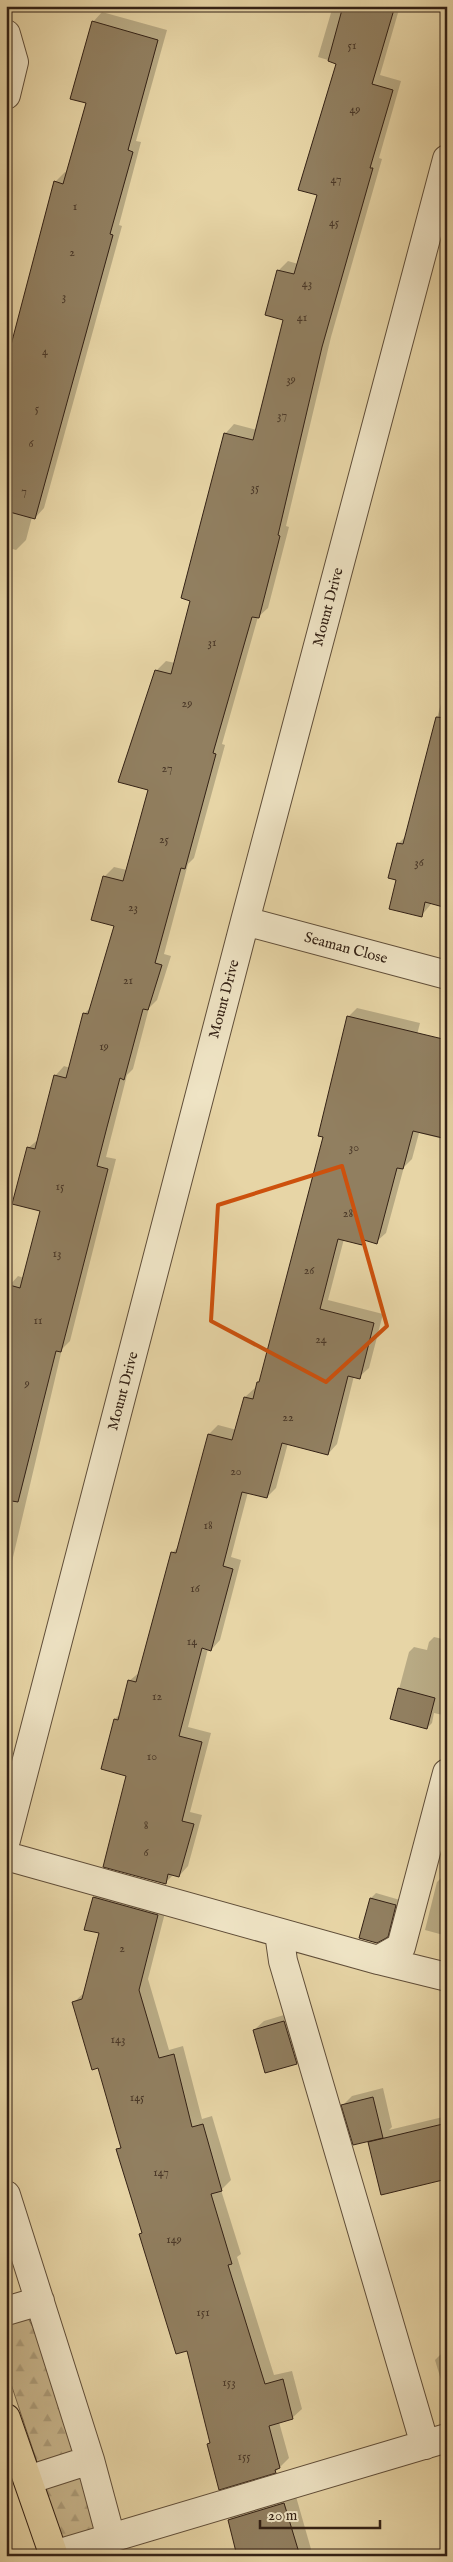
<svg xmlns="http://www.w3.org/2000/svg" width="453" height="2562" viewBox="0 0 453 2562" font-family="'IM FELL English',serif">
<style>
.forest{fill:url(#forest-firs);stroke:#7e6c51}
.shadow{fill:#0003}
.building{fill:#917f60;stroke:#332115}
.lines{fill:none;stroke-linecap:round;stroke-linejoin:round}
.minor-casing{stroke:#604e39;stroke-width:30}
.major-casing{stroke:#332115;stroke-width:30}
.minor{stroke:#efe4c5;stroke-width:28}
.major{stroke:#e7d5a6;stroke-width:28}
.marked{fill:none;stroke:#cd510d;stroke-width:4;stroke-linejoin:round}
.labels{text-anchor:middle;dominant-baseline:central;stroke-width:4;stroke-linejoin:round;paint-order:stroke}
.number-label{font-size:12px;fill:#4a3828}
.street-label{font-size:15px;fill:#332115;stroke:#efe4c5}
</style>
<defs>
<pattern id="forest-firs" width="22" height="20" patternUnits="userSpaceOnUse" patternTransform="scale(1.25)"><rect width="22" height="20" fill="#c8b68d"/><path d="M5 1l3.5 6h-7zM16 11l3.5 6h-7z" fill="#ac9c79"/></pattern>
</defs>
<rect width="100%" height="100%" fill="#e7d5a6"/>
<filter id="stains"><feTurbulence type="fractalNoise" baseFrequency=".004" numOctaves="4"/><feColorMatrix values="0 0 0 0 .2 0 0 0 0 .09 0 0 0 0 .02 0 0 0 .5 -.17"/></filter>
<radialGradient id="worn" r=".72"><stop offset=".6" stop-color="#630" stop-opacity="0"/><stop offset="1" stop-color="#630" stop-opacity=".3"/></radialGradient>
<path class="forest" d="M27 2316 53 2366 77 2454 38 2465 6 2369V2323Z
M85 2469 104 2532 63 2546 42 2480Z"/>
<path class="shadow" d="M333 6H400L380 75 401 81 379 158 382 159 331 337 286 526 289 527 268 608 258 617 222 744 225 745 194 858 188 864 164 954 171 956 157 1000 149 1008 133 1069 127 1075 106 1157 116 1159 70 1341 62 1349 6 1587V1296L9 1286 18 1276 24 1278 41 1210 28 1148 39 1139 55 1076 64 1066 70 1068 84 1014 92 1006 116 925 93 919 105 876 114 867 127 870 149 790 120 781 157 670 166 661 175 663 191 600 225 434 234 424 257 430 284 319 278 271 288 261 298 264 318 194 338 63 318 57Z
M102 12 167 30 136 141 141 142 119 225 122 226 44 508 35 518 32 517 26 540 16 550 6 547V424L55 182 65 172 67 173 87 102 93 22Z
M447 674V907L432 903 421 916 397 879 398 844 406 836 444 692H442Z
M357 1008 420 1023 408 1071 447 1080V1140L419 1133 412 1159 404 1167 386 1233 376 1242 366 1240 362 1244 344 1239 328 1300 383 1314 369 1368 359 1377 354 1376 337 1444 328 1454 288 1443 276 1488 267 1497 248 1492 231 1557 241 1560 220 1640 211 1650 208 1649 188 1727 211 1733 190 1812 202 1815 188 1866 179 1876 174 1874 165 1883 128 1775 115 1719 121 1713 129 1681 140 1672 172 1553 180 1545 209 1434 218 1425 237 1430 245 1397 255 1388 257 1389 261 1380 325 1136 348 1017Z
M447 1530V1557L440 1556Z
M434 1637 447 1640V1716L434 1713 432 1723 427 1728 391 1719 409 1652 414 1647 427 1650 429 1642Z
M446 1873 447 1874V1936L425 1930 437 1882Z
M104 1888 167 1905 148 1979 169 2050 183 2046 202 2119 212 2116 231 2180 221 2190 241 2254 237 2257 274 2375 292 2371 302 2409 292 2418 279 2422 289 2458 275 2472 208 2444 211 2441 188 2349 140 2234 143 2232 118 2150 121 2146 99 2067 74 2002 85 1992 100 1933 86 1929 94 1897Z
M376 1893 400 1900 392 1930 387 1936 371 1898Z
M294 2012 306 2054 296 2063 254 2030 264 2021Z
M383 2088 392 2127 389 2130 447 2116V2178L370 2142 373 2139 343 2105 352 2096Z
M447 2348V2400L435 2360Z
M295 2493 313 2556H239L229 2520 239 2509Z"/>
<path class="building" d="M343 6H395L372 84 393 90 370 168H373L322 347 278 535 280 536 259 618 252 617 213 753 216 754 185 869 181 868 155 963 162 965 148 1010 143 1009 124 1080 120 1078 107 1127 97 1166 108 1169 61 1352 56 1351 18 1502 6 1500V1284L20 1288 40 1211 12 1204 27 1147 35 1149 54 1075 66 1078 83 1013 88 1014 114 926 91 920 103 876 123 881 148 790 118 782 155 670 171 674 190 601 181 598 224 433 253 440 283 320 265 315 277 270 294 274 317 195 298 190 336 64 328 61Z
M92 21 158 40 128 150 133 152 110 234 113 235 35 519 6 511V364L54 181 63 184 86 103 70 99Z
M436 717 447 718V908L425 902 422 917 389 909 396 880 388 878 397 843 403 844Z
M347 1016 447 1040V1139L413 1131 403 1169 397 1168 377 1244 364 1240 362 1245 338 1239 320 1309 374 1323 360 1379 348 1376 328 1455 282 1443 267 1498 242 1492 223 1566 233 1569 211 1651 202 1648 179 1736 202 1742 182 1821 194 1824 179 1877 168 1874 166 1884 103 1867 126 1776 101 1769 114 1719 118 1720 128 1680 136 1682 171 1552 176 1553 208 1434 232 1440 244 1397 253 1399 257 1382H259L323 1137 318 1136Z
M398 1688 435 1698 427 1729 390 1719Z
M93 1897 158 1915 139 1990 159 2058 174 2054 192 2127 203 2124 222 2191 211 2194 232 2264 228 2265 265 2384 283 2379 293 2419 269 2426 280 2468 275 2470 276 2473 219 2490 207 2444 210 2443 187 2351 176 2354 139 2234 142 2233 116 2149 121 2148 98 2068 92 2070 72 2002 82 1999 99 1933 84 1930Z
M370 1898 396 1905 388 1937 377 1943 359 1938Z
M284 2021 297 2064 265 2073 253 2030Z
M373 2097 383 2138 353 2145 341 2105Z
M447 2123V2179L381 2195 368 2142Z
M284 2503 300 2556H237L228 2520Z"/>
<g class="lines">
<defs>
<path id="minor" d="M6 34 14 62 6 95
M245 921 447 975
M6 1840 245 921 447 159
M6 1856 378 1960 401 1947 447 1773
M279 1933 283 1961 425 2445
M378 1960 447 1977
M6 2195 90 2460 111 2538
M6 2311 40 2301
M28 2480 90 2460
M54 2555 447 2438"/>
<path id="major" d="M6 2418 54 2556"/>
</defs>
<use href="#minor" class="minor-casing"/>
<use href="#major" class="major-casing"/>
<use href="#minor" class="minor"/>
<use href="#major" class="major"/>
</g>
<path class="marked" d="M342 1166 387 1326 326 1382 211 1321 218 1205Z"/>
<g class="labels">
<g class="number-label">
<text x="352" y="45">51</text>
<text x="355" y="109">49</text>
<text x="336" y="179">47</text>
<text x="75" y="206">1</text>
<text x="334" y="222">45</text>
<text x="72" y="252">2</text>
<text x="307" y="283">43</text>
<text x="64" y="296">3</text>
<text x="302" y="317">41</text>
<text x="45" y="351">4</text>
<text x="291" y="379">39</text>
<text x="37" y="408">5</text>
<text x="282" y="415">37</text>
<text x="31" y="443">6</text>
<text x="255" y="487">35</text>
<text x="24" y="491">7</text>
<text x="212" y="642">31</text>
<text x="187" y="703">29</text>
<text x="167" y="768">27</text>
<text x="164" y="839">25</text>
<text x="419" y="862">36</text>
<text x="133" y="907">23</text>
<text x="128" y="980">21</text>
<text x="104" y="1046">19</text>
<text x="354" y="1147">30</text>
<text x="60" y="1186">15</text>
<text x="348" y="1213">28</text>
<text x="57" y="1253">13</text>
<text x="309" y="1270">26</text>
<text x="38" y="1320">11</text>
<text x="321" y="1339">24</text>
<text x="27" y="1383">9</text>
<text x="288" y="1417">22</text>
<text x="236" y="1471">20</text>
<text x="208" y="1525">18</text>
<text x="195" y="1588">16</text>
<text x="192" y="1641">14</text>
<text x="157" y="1696">12</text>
<text x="152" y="1756">10</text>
<text x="146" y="1825">8</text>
<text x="146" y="1852">6</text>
<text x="122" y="1948">2</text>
<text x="118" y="2039">143</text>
<text x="137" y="2097">145</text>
<text x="161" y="2172">147</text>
<text x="174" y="2239">149</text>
<text x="203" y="2312">151</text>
<text x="229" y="2382">153</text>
<text x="244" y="2456">155</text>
</g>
<g class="street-label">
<text transform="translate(328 607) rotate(-75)">Mount Drive</text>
<text transform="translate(346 948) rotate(15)">Seaman Close</text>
<text transform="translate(224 999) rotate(-75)">Mount Drive</text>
<text transform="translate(123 1391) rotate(-75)">Mount Drive</text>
</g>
</g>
<rect width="453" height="2562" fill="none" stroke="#e7d5a6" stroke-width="25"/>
<rect x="8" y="8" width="438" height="2547" fill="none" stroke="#332115" stroke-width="2.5"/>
<rect x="12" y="12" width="428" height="2537" fill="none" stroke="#332115"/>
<path d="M260 2520v8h120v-8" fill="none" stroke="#332115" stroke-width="2.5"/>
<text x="268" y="2520" font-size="15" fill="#332115" stroke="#efe4c5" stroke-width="4" paint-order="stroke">20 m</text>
<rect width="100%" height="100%" filter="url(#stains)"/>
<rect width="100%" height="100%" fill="url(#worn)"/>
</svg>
